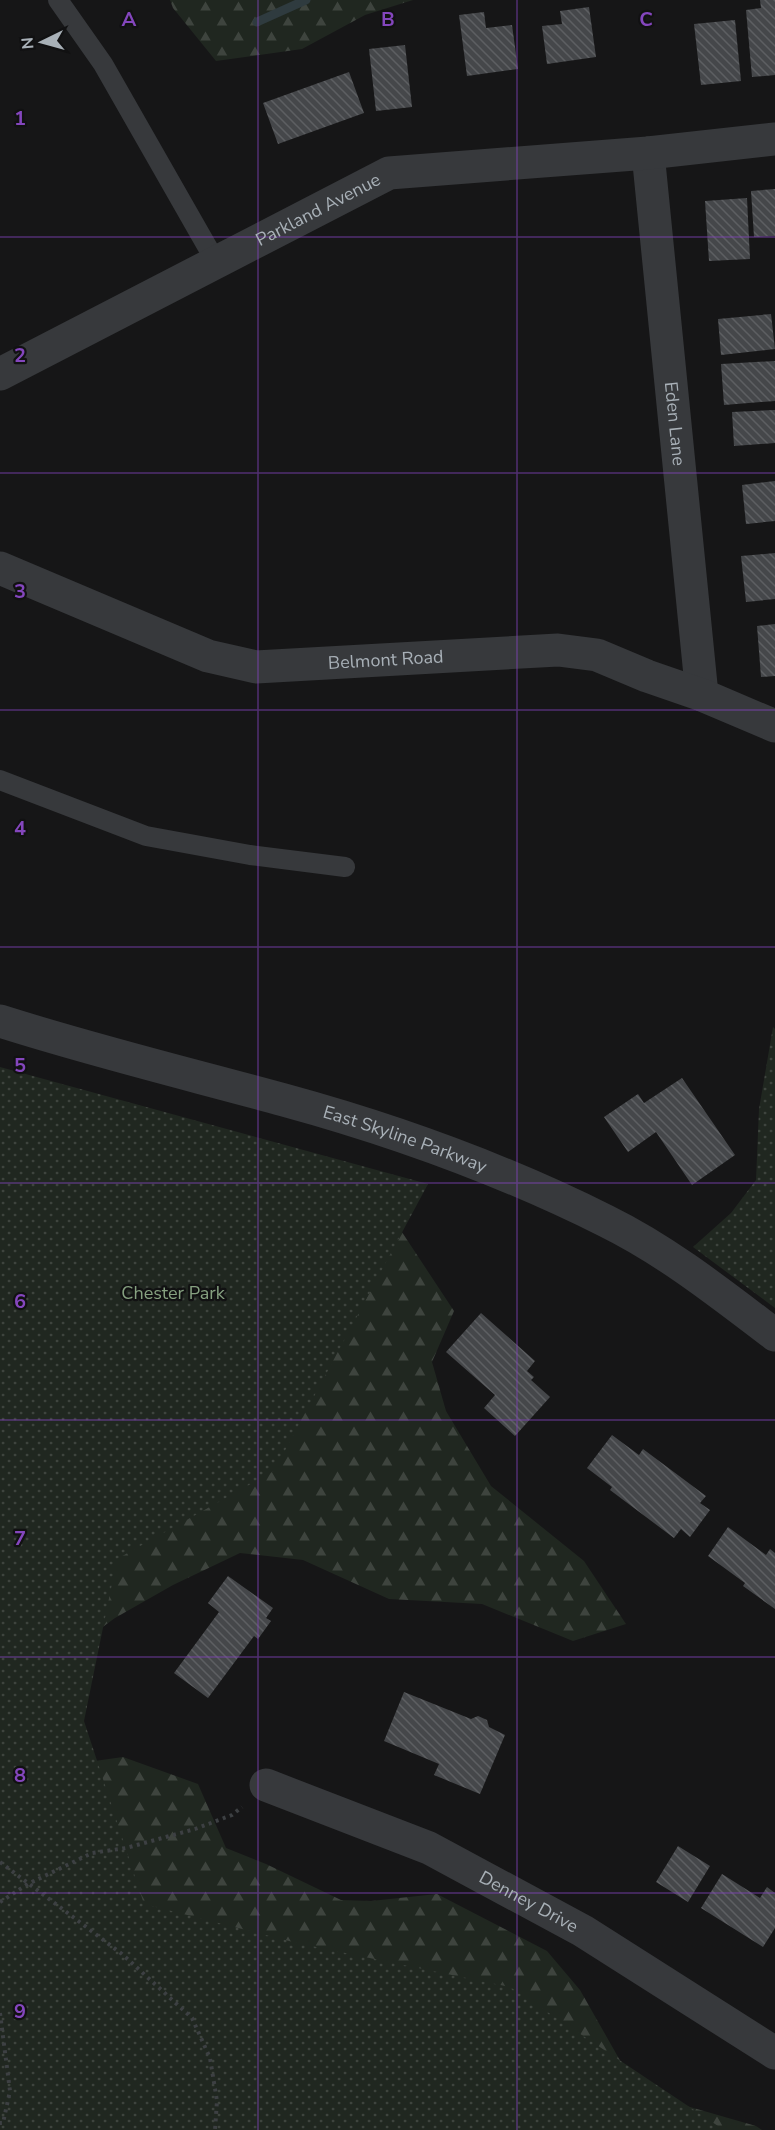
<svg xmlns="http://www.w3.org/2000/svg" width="775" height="2130" viewBox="0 0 775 2130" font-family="'Nunito Sans',sans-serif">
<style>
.forest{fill:url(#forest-firs)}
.park{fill:url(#park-dots)}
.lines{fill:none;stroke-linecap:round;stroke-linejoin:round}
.stream{stroke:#2f3b3f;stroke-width:9}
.building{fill:url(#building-back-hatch)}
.path{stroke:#3d4043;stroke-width:4;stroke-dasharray:3 4.5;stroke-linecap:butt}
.service{stroke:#37393c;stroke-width:20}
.minor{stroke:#37393c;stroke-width:33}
.tertiary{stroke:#37393c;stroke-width:33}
.grid{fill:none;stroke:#8446bd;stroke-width:1.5;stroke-opacity:0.55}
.labels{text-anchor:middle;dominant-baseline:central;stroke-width:4.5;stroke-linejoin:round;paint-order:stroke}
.street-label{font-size:18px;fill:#a8b0b7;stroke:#111112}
.park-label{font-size:18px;fill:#86a180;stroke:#111112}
.grid-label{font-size:20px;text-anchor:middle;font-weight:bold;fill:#8446bd;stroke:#111112;stroke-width:4.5;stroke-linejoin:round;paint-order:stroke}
</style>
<defs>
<pattern id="forest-firs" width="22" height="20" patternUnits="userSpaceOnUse" patternTransform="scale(1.5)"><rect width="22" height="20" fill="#202720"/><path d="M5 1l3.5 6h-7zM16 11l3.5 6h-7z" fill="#3e443e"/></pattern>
<pattern id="park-dots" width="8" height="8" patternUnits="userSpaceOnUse" patternTransform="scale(1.5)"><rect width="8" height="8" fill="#202720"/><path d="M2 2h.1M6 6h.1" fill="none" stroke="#3e443e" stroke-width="1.8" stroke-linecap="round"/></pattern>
<pattern id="building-back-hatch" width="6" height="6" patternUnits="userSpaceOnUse" patternTransform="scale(1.5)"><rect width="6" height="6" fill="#45474a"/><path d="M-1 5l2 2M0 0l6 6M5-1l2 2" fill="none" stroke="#5d5f62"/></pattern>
</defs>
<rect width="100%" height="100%" fill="#161617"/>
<path class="forest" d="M170 0H413L365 15 302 49 216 61 173 8Z
M0 1088 390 1214 454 1311 432 1362 446 1411 491 1486 584 1561 626 1624 573 1641 482 1604 389 1599 303 1560 240 1553 173 1585 115 1618 41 1672Z
M123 1757 198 1784 226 1848 266 1864 341 1900 371 1901 437 1894 547 1951 580 1990 638 2092 756 2126 762 2130H0V1761L45 1768Z"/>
<path class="park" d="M773 1027 775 1029V1308L693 1247 731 1213 756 1180 759 1109Z
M0 1067 428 1184 274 1471 117 1559 84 1721 144 1904 297 1943 510 1987 724 2130H0Z"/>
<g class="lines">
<path class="stream" d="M257 22 306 0"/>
</g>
<path class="building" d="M760 0H775V75L752 77 746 10 761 8Z
M589 7 596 57 547 64 542 26 562 24 560 11Z
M484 12 486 28 512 25 518 69 467 76 459 15Z
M735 20 741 81 701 85 694 24Z
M405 45 412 107 376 111 369 49Z
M349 72 364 113 278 144 263 103Z
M775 189V236L754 237 751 191Z
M747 198 750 259 709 261 705 201Z
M771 314 775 349 721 355 718 319Z
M775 361V401L724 405 721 364Z
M775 410V443L734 446 732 412Z
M775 481V521L746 524 742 485Z
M775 553V599L746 602 741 556Z
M775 624V676L761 677 757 626Z
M682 1078 735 1155 692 1185 656 1132 628 1152 604 1117 638 1094 644 1103Z
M481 1313 535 1361 527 1371 534 1377 531 1380 550 1397 515 1436 484 1408 495 1395 446 1352Z
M612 1435 639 1455 643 1449 706 1496 700 1503 710 1510 690 1537 681 1529 674 1538 610 1490 612 1487 587 1468Z
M728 1527 766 1555 770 1549 775 1553V1609L743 1586 745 1583 708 1556Z
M228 1576 273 1608 266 1618 271 1621 258 1639 254 1636 208 1698 174 1673 219 1612 208 1603Z
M404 1692 471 1719 478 1716 487 1720 489 1727 505 1735 480 1794 434 1775 439 1764 384 1741Z
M678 1846 710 1866 688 1902 656 1882Z
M722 1874 760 1898 767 1887 775 1893V1928L763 1947 701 1908Z"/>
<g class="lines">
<path class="path" d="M0 1862 122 1954 192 2018 210 2058 217 2101 215 2130
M0 1902 28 1884 92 1853 126 1848 195 1829 232 1815 242 1807
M0 2013 10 2091 3 2123H0"/>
<path class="service" d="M58 0 103 64 216 262
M0 780 146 836 250 855 345 867"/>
<g class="minor">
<path id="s1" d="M648 153 702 695"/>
<path id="s2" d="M0 374 389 173 648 153 775 139"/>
<path id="s3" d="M0 568 208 656 256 667 558 650 597 655 647 676 702 695 775 726"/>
<path id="s4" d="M266 1785 429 1848 583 1931 775 2053"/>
</g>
<path class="tertiary" id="s5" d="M0 1021C94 1051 189 1074 284 1100 394 1130 504 1170 606 1221 667 1251 721 1294 775 1335"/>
</g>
<path class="grid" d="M258 0V2130M517 0V2130M0 237H775M0 473H775M0 710H775M0 947H775M0 1183H775M0 1420H775M0 1657H775M0 1893H775"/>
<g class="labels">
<g class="street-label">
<text stroke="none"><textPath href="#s2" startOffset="358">Parkland Avenue</textPath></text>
<text stroke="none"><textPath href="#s1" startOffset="272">Eden Lane</textPath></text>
<text stroke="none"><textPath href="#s3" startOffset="405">Belmont Road</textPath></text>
<text stroke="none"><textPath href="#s5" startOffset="422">East Skyline Parkway</textPath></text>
<text stroke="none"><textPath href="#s4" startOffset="288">Denney Drive</textPath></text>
</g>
<g class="park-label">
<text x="173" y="1293">Chester Park</text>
</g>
</g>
<g class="grid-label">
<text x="129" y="26">A</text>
<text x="388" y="26">B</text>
<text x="646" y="26">C</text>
<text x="20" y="125">1</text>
<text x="20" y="362">2</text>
<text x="20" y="598">3</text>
<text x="20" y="835">4</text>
<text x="20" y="1072">5</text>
<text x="20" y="1308">6</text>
<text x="20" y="1545">7</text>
<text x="20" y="1782">8</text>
<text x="20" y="2018">9</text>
</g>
<g transform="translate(42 42) rotate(265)" stroke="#111112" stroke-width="4.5" paint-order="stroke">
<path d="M0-4.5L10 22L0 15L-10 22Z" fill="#a8b0b7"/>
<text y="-9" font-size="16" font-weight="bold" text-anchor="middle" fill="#a8b0b7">N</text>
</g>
</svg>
